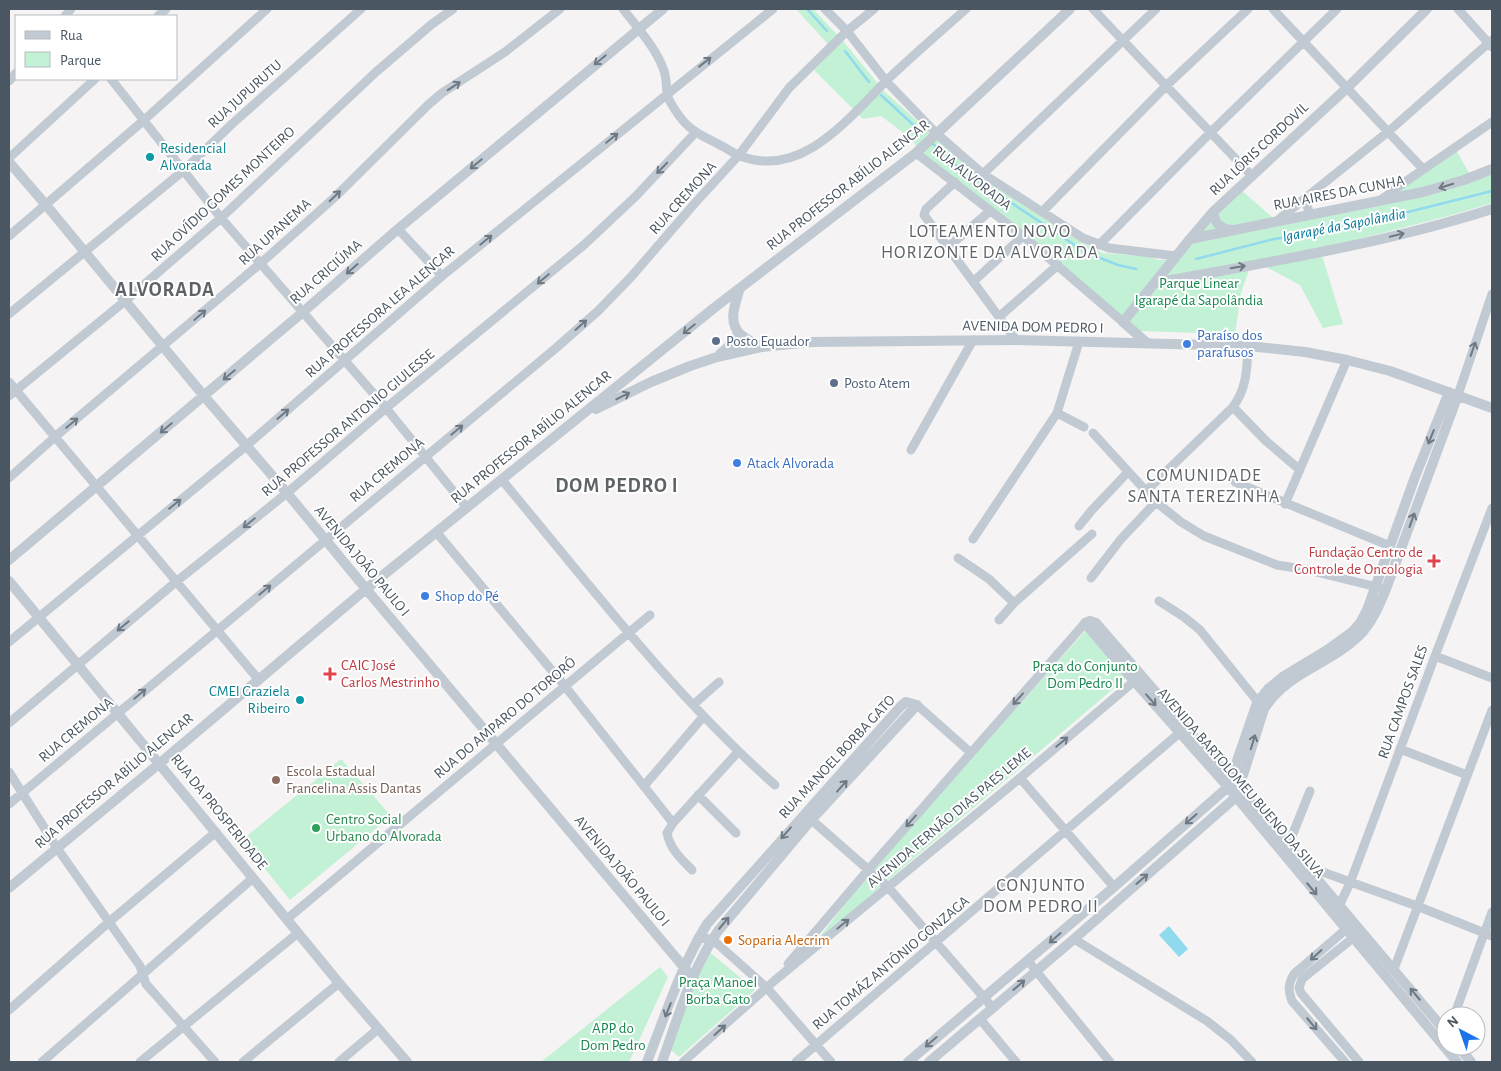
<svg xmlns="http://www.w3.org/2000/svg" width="1501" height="1071" viewBox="0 0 1501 1071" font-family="'Alegreya Sans',sans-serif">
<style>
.green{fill:#c3f1d5}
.water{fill:#90daee}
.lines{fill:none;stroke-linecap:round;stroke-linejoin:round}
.stream{stroke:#90daee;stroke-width:2.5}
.minor{stroke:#c1cad2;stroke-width:9}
.tertiary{stroke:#c1cad2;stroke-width:10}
.oneway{stroke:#6e7983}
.culture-dot{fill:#0f9aa8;stroke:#fff;stroke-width:2}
.service-dot{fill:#5c6f8a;stroke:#fff;stroke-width:2}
.shop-dot{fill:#3f7fe0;stroke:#fff;stroke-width:2}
.health-dot{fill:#e0444e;stroke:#fff;stroke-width:2}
.education-dot{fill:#8d6e63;stroke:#fff;stroke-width:2}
.leisure-dot{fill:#2e9e5b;stroke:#fff;stroke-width:2}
.food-dot{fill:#e8710a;stroke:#fff;stroke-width:2}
.labels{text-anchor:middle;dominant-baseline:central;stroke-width:4;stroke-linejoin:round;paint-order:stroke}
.street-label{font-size:15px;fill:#4a5661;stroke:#fff}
.culture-label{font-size:15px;fill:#0d838f;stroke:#fff;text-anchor:start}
.park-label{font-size:15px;fill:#17864f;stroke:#fff}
.shop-label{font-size:15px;fill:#366cbe;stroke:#fff;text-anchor:start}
.service-label{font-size:15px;fill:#4e5e75;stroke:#fff;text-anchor:start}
.health-label{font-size:15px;fill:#be3a42;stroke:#fff;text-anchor:end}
.education-label{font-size:15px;fill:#785e54;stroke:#fff;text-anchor:start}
.leisure-label{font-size:15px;fill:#27864d;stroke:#fff;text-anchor:start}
.food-label{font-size:15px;fill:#c56008;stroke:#fff;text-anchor:start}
.water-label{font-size:16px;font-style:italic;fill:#0c7c9b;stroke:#fff}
.quarter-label{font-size:18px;letter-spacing:1px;fill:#5f6368;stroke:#fff}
.district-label{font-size:20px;font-weight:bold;letter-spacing:1px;fill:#5f6368;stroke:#fff}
</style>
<rect width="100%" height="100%" fill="#f5f3f3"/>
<path class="green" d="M796 9H813L843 41 884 91 976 174 1076 239 1103 253 1153 257 1157 260H1175L1206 223 1241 190 1280 224 1387 204 1395 191 1456 150 1473 180 1492 173V203L1452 215 1320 249 1343 324 1323 328 1300 285 1266 267 1259 259 1248 262V273L1241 293 1235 334 1138 331 920 155 913 140 881 116 863 119 814 70 832 51 826 42Z
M1086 630 1127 677 886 882 807 953 871 871Z
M341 759 391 816 290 900 242 840Z
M706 949 755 990 679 1057 668 1047Z
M660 967 668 977 629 1062H541Z"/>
<path class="water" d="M1169 926 1188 949 1179 957 1159 935Z"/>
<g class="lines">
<path class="stream" d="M807 9 827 31
M845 51 869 82
M881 95 920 131
M933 144 959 168 1085 252 1118 265 1136 269
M1196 259 1274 239 1348 227 1492 191"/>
<path class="minor" d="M623 9C637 27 655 47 663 68 667 77 666 85 667 94 669 102 675 110 680 117 690 131 705 137 720 145 726 148 733 153 740 156 801 179 847 120 885 82 911 57 939 33 966 9
M825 9 847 31 886 81 937 134 983 174 1083 238 1109 248 1176 256
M1093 9 1252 176
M1273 9 1423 169
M1458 9 1492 47
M65 16 71 9
M158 16 166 9
M111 79 221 218 386 408 467 508
M9 81 16 73
M916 153 1023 236 1123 322
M9 158 95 79
M983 174 1156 9
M955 182 926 209 924 215 1016 340
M1306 197 1307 206 1310 214
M1382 199 1405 182 1492 122
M1042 212 1167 85 1248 9
M1278 220 1389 131 1492 40
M398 229 442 276
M9 236 143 121 267 9
M1099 245 1211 132 1337 9
M947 248 990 211
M974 281 1023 236
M9 314 183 171 232 124 361 9
M1000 316 1058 265
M9 382 259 680
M1458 395 1492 294
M9 396 125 301 221 218 376 72 432 24 453 9
M1233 407 1266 441 1300 470
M1057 413 1084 427
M1093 433 1156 502 1181 522 1204 536 1277 565 1308 570 1381 588
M911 450 973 340
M9 478 56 436 261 263 335 197 429 104 442 93 505 52 560 9
M502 480C588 583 674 696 775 785
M1235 482 1390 546
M1146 491 1233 407C1247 388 1247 368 1248 346
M1285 504 1347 360
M1079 526 1092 510 1127 473
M437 533 564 685 673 823
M973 539 1057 413 1079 342
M958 558 989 579 1014 603
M1091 578 1121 539 1156 502
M1159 601 1184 617 1200 630 1262 707
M999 620 1014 603 1092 534
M9 642 246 446 442 276 773 9
M1435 656 1492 678
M693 705 719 682
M917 705 970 752
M9 723 177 581 287 493 386 408 585 244 636 196 696 132
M1400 749 1467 775
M9 772 57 848 140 966 146 984 215 1062
M1020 778 1114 887
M644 786 703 717
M698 795 736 833
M9 804 556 348 598 311 631 277 695 203 739 155 789 88 847 31 874 9
M806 815 888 887 993 1008
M1288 846 1310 791
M1306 866 1417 906 1492 936
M692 870C681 859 670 849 667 833L673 823 738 752
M1339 906 1350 883 1435 656 1492 508
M287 919 650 615
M1358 934 1302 979 1299 988 1301 993 1359 1062
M698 938 712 939 767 988 831 1062
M1074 939 1207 1021 1231 1040 1252 1062
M1028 961 1110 1062
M788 964 869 869 1085 623
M1394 969 1492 710
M9 1010 109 922 216 832
M1454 1016 1492 912
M980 1019 1016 1062
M42 1062 253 878
M140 1062 298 933
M243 1062 339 983
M339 1062 378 1029
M683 1062 774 981 1020 778 1139 677
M796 1062 1184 729
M1345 1062 1292 1001C1288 990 1288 984 1294 974L1351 925"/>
<path class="tertiary" d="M9 162 46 205 204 396 287 493 366 589 693 978
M1213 212C1215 224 1220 228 1231 230
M1190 239 1423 192 1464 180 1492 169
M1155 283C1268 262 1383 244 1492 209
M740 288C736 302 727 321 740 334 746 339 754 343 761 347
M1147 343 1123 322 1190 239 1213 212 1348 87 1427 9
M720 354 735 341 738 333
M596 409 651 382 690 366 717 357 761 347 812 342 1016 340 1248 346 1305 352 1347 360 1390 371 1492 408
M9 560 303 312 398 229 663 9
M9 581 339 983 407 1062
M1237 794 1264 709C1287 672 1329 665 1359 636 1372 623 1379 606 1386 589L1458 395
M9 888 160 763 366 589 714 308 916 153 1070 9
M1446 1032 1306 866 1096 623 1090 621 1085 623 1134 681 1228 787 1457 1062
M1458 1046 1471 1062
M647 1062C665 1016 681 966 707 924L901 706 906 702 917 705 812 819 718 931C691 970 678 1018 662 1062
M908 1062 1114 887 1228 787 1257 703 1268 689 1284 676 1327 650 1352 632 1360 623 1367 610 1415 477 1449 392
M929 1062 1074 939 1236 797"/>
</g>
<defs><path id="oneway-shaft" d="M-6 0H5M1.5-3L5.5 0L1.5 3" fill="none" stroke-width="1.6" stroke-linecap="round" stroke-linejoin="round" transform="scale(1.25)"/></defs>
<g class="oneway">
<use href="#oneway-shaft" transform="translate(600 60) rotate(141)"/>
<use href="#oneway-shaft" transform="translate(705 62) rotate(-38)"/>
<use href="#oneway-shaft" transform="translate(454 86) rotate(-33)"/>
<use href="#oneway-shaft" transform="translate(612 138) rotate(-39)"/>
<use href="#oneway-shaft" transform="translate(476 164) rotate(140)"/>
<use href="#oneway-shaft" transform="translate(662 168) rotate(134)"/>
<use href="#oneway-shaft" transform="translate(1446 186) rotate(163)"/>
<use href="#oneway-shaft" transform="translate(335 196) rotate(-44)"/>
<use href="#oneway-shaft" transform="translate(1397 235) rotate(-14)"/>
<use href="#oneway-shaft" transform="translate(486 240) rotate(-39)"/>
<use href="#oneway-shaft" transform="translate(1238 267) rotate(-10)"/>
<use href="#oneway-shaft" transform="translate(352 269) rotate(139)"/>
<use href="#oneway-shaft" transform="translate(543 279) rotate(140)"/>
<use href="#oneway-shaft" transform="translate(200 315) rotate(-41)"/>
<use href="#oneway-shaft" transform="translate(581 325) rotate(-42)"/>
<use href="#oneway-shaft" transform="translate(689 329) rotate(141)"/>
<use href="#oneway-shaft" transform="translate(1473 349) rotate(-71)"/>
<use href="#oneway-shaft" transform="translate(229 375) rotate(140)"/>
<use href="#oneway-shaft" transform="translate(623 396) rotate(-27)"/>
<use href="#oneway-shaft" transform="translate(283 414) rotate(-41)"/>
<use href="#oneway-shaft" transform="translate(72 423) rotate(-40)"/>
<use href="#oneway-shaft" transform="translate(166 428) rotate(140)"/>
<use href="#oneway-shaft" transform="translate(457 430) rotate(-40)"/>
<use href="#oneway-shaft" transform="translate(1431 437) rotate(112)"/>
<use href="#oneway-shaft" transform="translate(175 504) rotate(-39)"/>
<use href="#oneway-shaft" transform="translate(1412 520) rotate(-70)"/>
<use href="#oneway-shaft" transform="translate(249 523) rotate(141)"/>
<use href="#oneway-shaft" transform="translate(265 590) rotate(-40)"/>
<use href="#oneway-shaft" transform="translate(123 626) rotate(140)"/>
<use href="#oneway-shaft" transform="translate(140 694) rotate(-40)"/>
<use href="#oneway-shaft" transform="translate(1018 699) rotate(132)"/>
<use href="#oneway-shaft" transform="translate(1151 700) rotate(49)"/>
<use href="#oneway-shaft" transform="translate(1062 742) rotate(-40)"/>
<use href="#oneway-shaft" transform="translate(1253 742) rotate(-73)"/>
<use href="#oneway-shaft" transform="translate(842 786) rotate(-48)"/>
<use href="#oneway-shaft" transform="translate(1191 819) rotate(139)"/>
<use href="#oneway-shaft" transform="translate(911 821) rotate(131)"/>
<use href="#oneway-shaft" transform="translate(786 833) rotate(131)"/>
<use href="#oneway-shaft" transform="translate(1142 879) rotate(-41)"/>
<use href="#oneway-shaft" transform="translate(1312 889) rotate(50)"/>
<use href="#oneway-shaft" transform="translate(724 923) rotate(-50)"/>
<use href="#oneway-shaft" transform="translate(843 924) rotate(-39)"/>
<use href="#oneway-shaft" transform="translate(1055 938) rotate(139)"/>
<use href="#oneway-shaft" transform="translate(1316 955) rotate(138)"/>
<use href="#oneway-shaft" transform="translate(1019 985) rotate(-41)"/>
<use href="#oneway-shaft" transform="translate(1415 994) rotate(-130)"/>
<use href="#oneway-shaft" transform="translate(668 1010) rotate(112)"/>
<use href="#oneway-shaft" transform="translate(1312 1024) rotate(50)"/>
<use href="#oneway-shaft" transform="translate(720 1030) rotate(-42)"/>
<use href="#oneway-shaft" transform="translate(931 1042) rotate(139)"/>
</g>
<g class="culture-dot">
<circle cx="150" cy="157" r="5"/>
<circle cx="300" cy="700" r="5"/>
</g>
<g class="service-dot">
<circle cx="716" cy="341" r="5"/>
<circle cx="834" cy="383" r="5"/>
</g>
<g class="shop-dot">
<circle cx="1187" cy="344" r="5"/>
<circle cx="737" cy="463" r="5"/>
<circle cx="425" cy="596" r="5"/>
</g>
<g class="health-dot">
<path d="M1431.5 553.5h5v5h5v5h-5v5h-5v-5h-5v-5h5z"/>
<path d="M327.5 666.5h5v5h5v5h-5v5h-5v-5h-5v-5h5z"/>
</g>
<circle class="education-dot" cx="276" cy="780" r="5"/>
<circle class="leisure-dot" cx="316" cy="828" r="5"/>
<circle class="food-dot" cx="728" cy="940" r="5"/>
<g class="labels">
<g class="street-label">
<text transform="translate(245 94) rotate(-42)">RUA JUPURUTU</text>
<text transform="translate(1259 149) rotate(-43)">RUA LÓRIS CORDOVIL</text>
<text transform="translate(972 178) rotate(38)">RUA ALVORADA</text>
<text transform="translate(848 185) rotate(-38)">RUA PROFESSOR ABÍLIO ALENCAR</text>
<text transform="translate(1339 193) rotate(-11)">RUA AIRES DA CUNHA</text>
<text transform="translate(223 194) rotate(-43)">RUA OVÍDIO GOMES MONTEIRO</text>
<text transform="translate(683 198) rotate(-48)">RUA CREMONA</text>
<text transform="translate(275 232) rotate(-42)">RUA UPANEMA</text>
<text transform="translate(326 272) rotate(-41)">RUA CRICIÚMA</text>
<text transform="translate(380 312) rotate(-41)">RUA PROFESSORA LEA ALENCAR</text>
<text transform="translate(1033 327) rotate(1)">AVENIDA DOM PEDRO I</text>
<text transform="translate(348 423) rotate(-40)">RUA PROFESSOR ANTONIO GIULESSE</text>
<text transform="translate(531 437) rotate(-39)">RUA PROFESSOR ABÍLIO ALENCAR</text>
<text transform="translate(387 470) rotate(-40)">RUA CREMONA</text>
<text transform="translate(362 561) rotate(50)">AVENIDA JOÃO PAULO I</text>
<text transform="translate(1403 702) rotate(-70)">RUA CAMPOS SALES</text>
<text transform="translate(505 718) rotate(-40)">RUA DO AMPARO DO TORORÓ</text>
<text transform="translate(76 730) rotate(-40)">RUA CREMONA</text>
<text transform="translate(837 757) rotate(-47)">RUA MANOEL BORBA GATO</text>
<text transform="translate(114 781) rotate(-40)">RUA PROFESSOR ABÍLIO ALENCAR</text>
<text transform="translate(1241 783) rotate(49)">AVENIDA BARTOLOMEU BUENO DA SILVA</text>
<text transform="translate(219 812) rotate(51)">RUA DA PROSPERIDADE</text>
<text transform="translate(949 818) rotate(-40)">AVENIDA FERNÃO DIAS PAES LEME</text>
<text transform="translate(622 871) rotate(50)">AVENIDA JOÃO PAULO I</text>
<text transform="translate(891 963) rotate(-40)">RUA TOMÁZ ANTÔNIO GONZAGA</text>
</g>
<g class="culture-label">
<text x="160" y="148">Residencial<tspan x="160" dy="17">Alvorada</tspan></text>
<text x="290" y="691" text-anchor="end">CMEI Graziela<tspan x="290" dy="17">Ribeiro</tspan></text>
</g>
<g class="park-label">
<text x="1199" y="283">Parque Linear<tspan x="1199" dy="17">Igarapé da Sapolândia</tspan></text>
<text x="1085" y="666">Praça do Conjunto<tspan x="1085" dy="17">Dom Pedro II</tspan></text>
<text x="718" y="982">Praça Manoel<tspan x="718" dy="17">Borba Gato</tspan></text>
<text x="613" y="1028">APP do<tspan x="613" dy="17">Dom Pedro</tspan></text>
</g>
<g class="shop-label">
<text x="1197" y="335">Paraíso dos<tspan x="1197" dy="17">parafusos</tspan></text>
<text x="747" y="463">Atack Alvorada</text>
<text x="435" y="596">Shop do Pé</text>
</g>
<g class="service-label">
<text x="726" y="341">Posto Equador</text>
<text x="844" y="383">Posto Atem</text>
</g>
<g class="health-label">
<text x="1423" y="552">Fundação Centro de<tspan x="1423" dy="17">Controle de Oncologia</tspan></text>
<text x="341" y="665" text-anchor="start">CAIC José<tspan x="341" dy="17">Carlos Mestrinho</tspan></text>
</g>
<g class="education-label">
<text x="286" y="771">Escola Estadual<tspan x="286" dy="17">Francelina Assis Dantas</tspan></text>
</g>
<g class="leisure-label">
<text x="326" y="819">Centro Social<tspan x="326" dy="17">Urbano do Alvorada</tspan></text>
</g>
<g class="food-label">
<text x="738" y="940">Soparia Alecrim</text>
</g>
<g class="water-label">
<text transform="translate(1344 225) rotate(-11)">Igarapé da Sapolândia</text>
</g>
<g class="quarter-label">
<text x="990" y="232">LOTEAMENTO NOVO<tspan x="990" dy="21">HORIZONTE DA ALVORADA</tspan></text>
<text x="1204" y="476">COMUNIDADE<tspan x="1204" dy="21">SANTA TEREZINHA</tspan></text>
<text x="1041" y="886">CONJUNTO<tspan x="1041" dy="21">DOM PEDRO II</tspan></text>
</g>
<g class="district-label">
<text x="165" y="290">ALVORADA</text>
<text x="617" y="486">DOM PEDRO I</text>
</g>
</g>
<rect width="1501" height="1071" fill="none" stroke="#4a5661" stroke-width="20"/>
<rect x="15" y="15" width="162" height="65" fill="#ffffff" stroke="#b7bbc0"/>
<rect x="25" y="31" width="25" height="8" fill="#c1cad2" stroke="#b7bbc0"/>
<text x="60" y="40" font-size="15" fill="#4a5661">Rua</text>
<rect x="25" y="52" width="25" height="15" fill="#c3f1d5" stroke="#b7bbc0"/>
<text x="60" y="65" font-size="15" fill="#4a5661">Parque</text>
<g transform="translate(1461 1031) rotate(319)"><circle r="24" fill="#ffffff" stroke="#b7bbc0"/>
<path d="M0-4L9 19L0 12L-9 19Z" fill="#1a73e8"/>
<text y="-8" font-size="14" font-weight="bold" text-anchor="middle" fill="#4a5661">N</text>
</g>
</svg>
